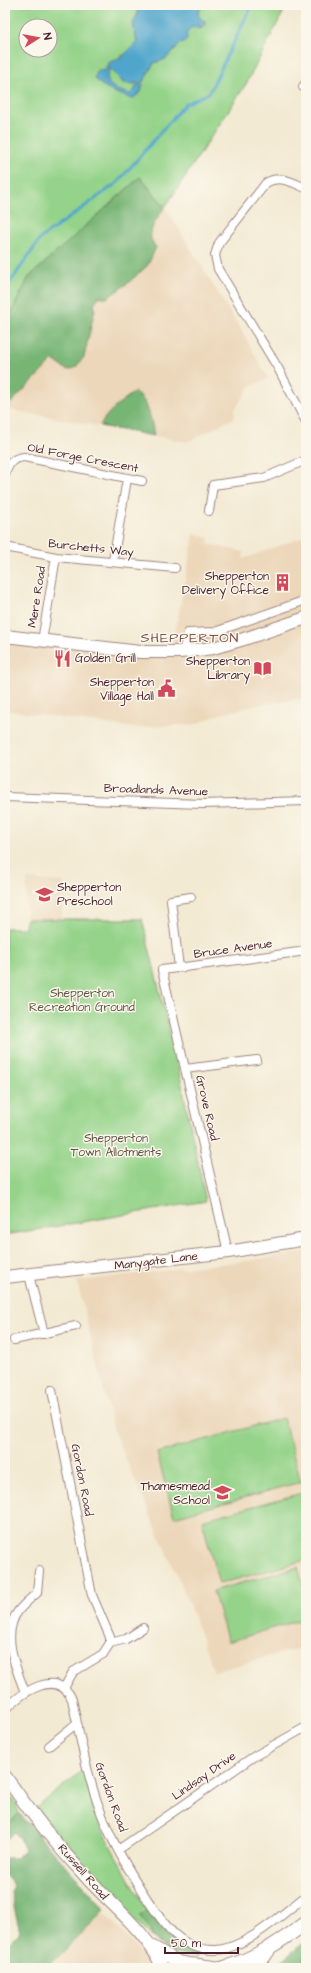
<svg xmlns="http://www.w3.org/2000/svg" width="311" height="1973" viewBox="0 0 311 1973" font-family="'Architects Daughter',sans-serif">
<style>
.built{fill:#ecd7ba}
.green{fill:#94d389;stroke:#6f795a;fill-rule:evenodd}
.forest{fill:#77b575;stroke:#606a50}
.water{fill:#50a5cc;stroke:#4d627c}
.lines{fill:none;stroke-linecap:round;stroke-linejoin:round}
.stream{stroke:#50a5cc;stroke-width:3}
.street-casing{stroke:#9e847f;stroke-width:10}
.secondary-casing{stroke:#9e847f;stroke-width:14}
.primary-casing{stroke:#9e847f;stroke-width:15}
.street{stroke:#fff;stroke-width:8}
.secondary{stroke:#fff;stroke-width:12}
.primary{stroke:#fff;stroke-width:13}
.labels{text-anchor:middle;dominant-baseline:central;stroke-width:3;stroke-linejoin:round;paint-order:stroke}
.street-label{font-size:12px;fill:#4a1f2b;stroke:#fbf7ec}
.poi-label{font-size:12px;fill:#4a1f2b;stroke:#fbf7ec;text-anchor:end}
.park-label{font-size:12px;fill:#605547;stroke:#fbf7ec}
.quarter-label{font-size:14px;letter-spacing:1px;fill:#7e5450;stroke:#fbf7ec}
</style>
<rect width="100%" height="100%" fill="#fbf7ec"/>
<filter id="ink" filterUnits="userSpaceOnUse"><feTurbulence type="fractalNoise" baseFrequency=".025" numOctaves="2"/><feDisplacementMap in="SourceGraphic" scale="8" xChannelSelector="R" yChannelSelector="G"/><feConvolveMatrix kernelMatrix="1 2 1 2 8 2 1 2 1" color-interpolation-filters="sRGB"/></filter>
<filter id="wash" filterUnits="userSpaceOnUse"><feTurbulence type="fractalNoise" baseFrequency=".012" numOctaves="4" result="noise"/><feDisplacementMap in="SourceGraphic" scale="16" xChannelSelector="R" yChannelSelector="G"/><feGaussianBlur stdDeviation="0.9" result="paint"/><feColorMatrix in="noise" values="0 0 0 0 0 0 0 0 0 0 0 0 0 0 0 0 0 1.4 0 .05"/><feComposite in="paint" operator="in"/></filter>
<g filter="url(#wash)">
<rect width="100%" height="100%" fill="#f3ead3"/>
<path class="built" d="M165 207 241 330 268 378 250 387 235 409 234 418 187 442 5 409 67 345 99 296Z
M194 534 209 538 208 544 244 552 243 559 306 536V698L253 706 218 715 196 724 135 728 5 710V637L171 654Z
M27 879 63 882 62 921 26 919Z
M306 1251V1646L214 1672 188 1601 114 1432 77 1281 252 1260Z
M103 1912 149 1961 151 1968H56L51 1963Z"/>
<path class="green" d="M5 5H139C136 12 138 16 133 23L137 42 129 52 118 58 114 72 123 83 148 71 154 63 166 59 181 43 187 40 186 33 192 27 200 29 203 26 199 24 198 13 202 5H287L246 84 165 207 140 177 29 277 5 325ZM26 26H50V50H26Z
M26 919H142L177 1062 206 1201 5 1235V928H25Z
M283 1418 301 1482 174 1517 157 1453Z
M306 1492V1560L219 1584 202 1520Z
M298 1567 306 1598V1618L228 1642 213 1591Z
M83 1770 103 1832 130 1881 148 1910 140 1916 174 1954 169 1952C120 1909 75 1860 36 1808Z
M5 1788 16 1804 19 1813 5 1829Z"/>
<path class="forest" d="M140 177 165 207C157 219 143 235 156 247L148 265 128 283 107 298 99 296 94 304 95 309 84 357 75 368 67 370 53 360 5 409V325L29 277Z
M135 392C148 400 152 421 154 436L100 426C107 411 122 401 135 392Z
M19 1813 105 1910 52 1963 56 1968H5V1947L20 1932 11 1893 14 1885 5 1875V1858H16L25 1850 20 1838 14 1832 5 1842V1829Z
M148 1910 169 1935 198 1953 197 1957 174 1954 152 1936 151 1930 140 1916Z
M306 1941V1960L293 1968H273Z"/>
<path class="water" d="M139 5H202L198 13 200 18 205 21V25L200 22 199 24 204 27 200 29 192 27C187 31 186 34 187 40L181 43 166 59 154 63 143 82 136 84 123 83 114 72 111 71 108 63 122 57 137 42 133 23C138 16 136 12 139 5Z
M107 65 109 73 107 77 109 84 117 90 130 94 135 89 136 86 143 84 141 92 132 99 116 93 100 84 94 78 99 69 103 72Z"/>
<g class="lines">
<path class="stream" d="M5 300 9 284 41 238 117 183 185 104 209 93 252 5"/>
</g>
</g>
<g filter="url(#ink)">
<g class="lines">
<defs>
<path id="street" d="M303 87 306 82
M306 188C293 183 279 174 266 183L219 243 215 255 218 269 278 368 306 422
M5 475C8 464 12 458 24 457L142 481
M209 511 213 485 264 478 306 460
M5 547 56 557 175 568
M113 561 127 479
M42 641 56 557
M183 652 188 633 215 632 306 600
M5 797 202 804 306 801
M179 968 171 900 191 897
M185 1069 257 1060
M228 1252 162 970 299 952 306 949
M29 1275 44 1334
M14 1340 76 1326
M52 1390 92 1595 110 1637V1643L103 1654 73 1672 64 1688
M110 1643 126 1639 143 1628
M25 1692C16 1669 0 1633 19 1610 24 1604 31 1598 37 1593L39 1571
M5 1710C21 1693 57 1667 72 1699 81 1742 89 1787 107 1827 117 1851 131 1874 145 1896 163 1923 180 1951 216 1950 247 1948 282 1914 306 1896
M49 1746 72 1727 78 1726
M118 1850 253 1757 306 1727"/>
<path id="secondary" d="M5 636 140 652H180L213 648 241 640 306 618
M5 1277 228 1252 306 1239
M5 1776C30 1812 58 1847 88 1879 110 1903 152 1937 162 1968
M153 1947 178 1962 195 1965"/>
<path id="primary" d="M186 1968 195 1965 217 1968
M223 1968C254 1959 280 1942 306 1923
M256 1968 268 1951"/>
</defs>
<use href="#street" class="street-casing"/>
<use href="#secondary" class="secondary-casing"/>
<use href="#primary" class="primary-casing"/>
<use href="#street" class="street"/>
<use href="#secondary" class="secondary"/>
<use href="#primary" class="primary"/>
</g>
</g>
<defs>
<symbol id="building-bare" viewBox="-9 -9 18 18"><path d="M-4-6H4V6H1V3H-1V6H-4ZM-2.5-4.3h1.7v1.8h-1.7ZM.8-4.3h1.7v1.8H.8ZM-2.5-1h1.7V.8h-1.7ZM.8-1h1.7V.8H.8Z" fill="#d1495b" stroke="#fbf7ec" stroke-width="2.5" paint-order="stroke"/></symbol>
<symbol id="restaurant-bare" viewBox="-9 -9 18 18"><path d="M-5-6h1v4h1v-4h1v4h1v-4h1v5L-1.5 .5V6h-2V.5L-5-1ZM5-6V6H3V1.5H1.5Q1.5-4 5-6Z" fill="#d1495b" stroke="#fbf7ec" stroke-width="2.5" paint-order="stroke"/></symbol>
<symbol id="library-bare" viewBox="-9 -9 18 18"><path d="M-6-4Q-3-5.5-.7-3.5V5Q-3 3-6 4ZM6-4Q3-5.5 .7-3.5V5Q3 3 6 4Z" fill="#d1495b" stroke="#fbf7ec" stroke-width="2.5" paint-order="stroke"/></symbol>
<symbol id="civic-bare" viewBox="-9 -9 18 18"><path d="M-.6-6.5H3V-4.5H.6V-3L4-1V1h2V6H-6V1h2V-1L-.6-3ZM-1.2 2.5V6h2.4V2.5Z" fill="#d1495b" stroke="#fbf7ec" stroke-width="2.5" paint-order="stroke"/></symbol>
<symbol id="school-bare" viewBox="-9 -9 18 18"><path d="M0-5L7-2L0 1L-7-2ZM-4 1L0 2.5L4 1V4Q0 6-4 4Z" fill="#d1495b" stroke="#fbf7ec" stroke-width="2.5" paint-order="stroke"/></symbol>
</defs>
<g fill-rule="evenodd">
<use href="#building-bare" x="270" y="570" width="25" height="25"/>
<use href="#restaurant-bare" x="50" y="646" width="25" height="25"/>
<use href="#library-bare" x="250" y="656" width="25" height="25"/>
<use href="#civic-bare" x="154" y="676" width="25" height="25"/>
<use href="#school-bare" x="32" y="882" width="25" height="25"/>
<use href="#school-bare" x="210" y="1480" width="25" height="25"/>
</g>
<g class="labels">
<g class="street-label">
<text transform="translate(83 458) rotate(11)">Old Forge Crescent</text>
<text transform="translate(91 548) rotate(6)">Burchetts Way</text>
<text transform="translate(37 597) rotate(-81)">Mere Road</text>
<text transform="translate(156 790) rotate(2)">Broadlands Avenue</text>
<text transform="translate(233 949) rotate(-8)">Bruce Avenue</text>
<text transform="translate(207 1108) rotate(77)">Grove Road</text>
<text transform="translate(156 1261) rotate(-7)">Manygate Lane</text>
<text transform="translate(82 1480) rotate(79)">Gordon Road</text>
<text transform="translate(204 1776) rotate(-35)">Lindsay Drive</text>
<text transform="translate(111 1797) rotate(70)">Gordon Road</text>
<text transform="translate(83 1872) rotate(49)">Russell Road</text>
</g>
<g class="poi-label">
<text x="269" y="576">Shepperton<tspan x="269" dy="14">Delivery Office</tspan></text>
<text x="75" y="658" text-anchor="start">Golden Grill</text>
<text x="250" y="661">Shepperton<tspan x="250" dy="14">Library</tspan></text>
<text x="154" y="682">Shepperton<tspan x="154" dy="14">Village Hall</tspan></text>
<text x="57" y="887" text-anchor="start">Shepperton<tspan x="57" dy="14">Preschool</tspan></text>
<text x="210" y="1486">Thamesmead<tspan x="210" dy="14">School</tspan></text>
</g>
<g class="park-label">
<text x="82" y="993">Shepperton<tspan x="82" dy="14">Recreation Ground</tspan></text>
<text x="116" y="1138">Shepperton<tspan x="116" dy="14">Town Allotments</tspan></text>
</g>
<g class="quarter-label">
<text x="190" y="638">SHEPPERTON</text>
</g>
</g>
<rect width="311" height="1973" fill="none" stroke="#fbf7ec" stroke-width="20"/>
<g transform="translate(38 38) rotate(79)"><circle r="19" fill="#fbf7ec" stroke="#b4a19f"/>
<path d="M0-3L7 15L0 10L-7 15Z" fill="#d1495b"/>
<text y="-6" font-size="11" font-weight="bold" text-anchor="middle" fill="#4a1f2b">N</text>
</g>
<path d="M165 1947v6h73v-6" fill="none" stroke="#4a1f2b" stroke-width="2"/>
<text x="171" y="1947" font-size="12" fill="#4a1f2b" stroke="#fbf7ec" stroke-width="3" paint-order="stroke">50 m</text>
</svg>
